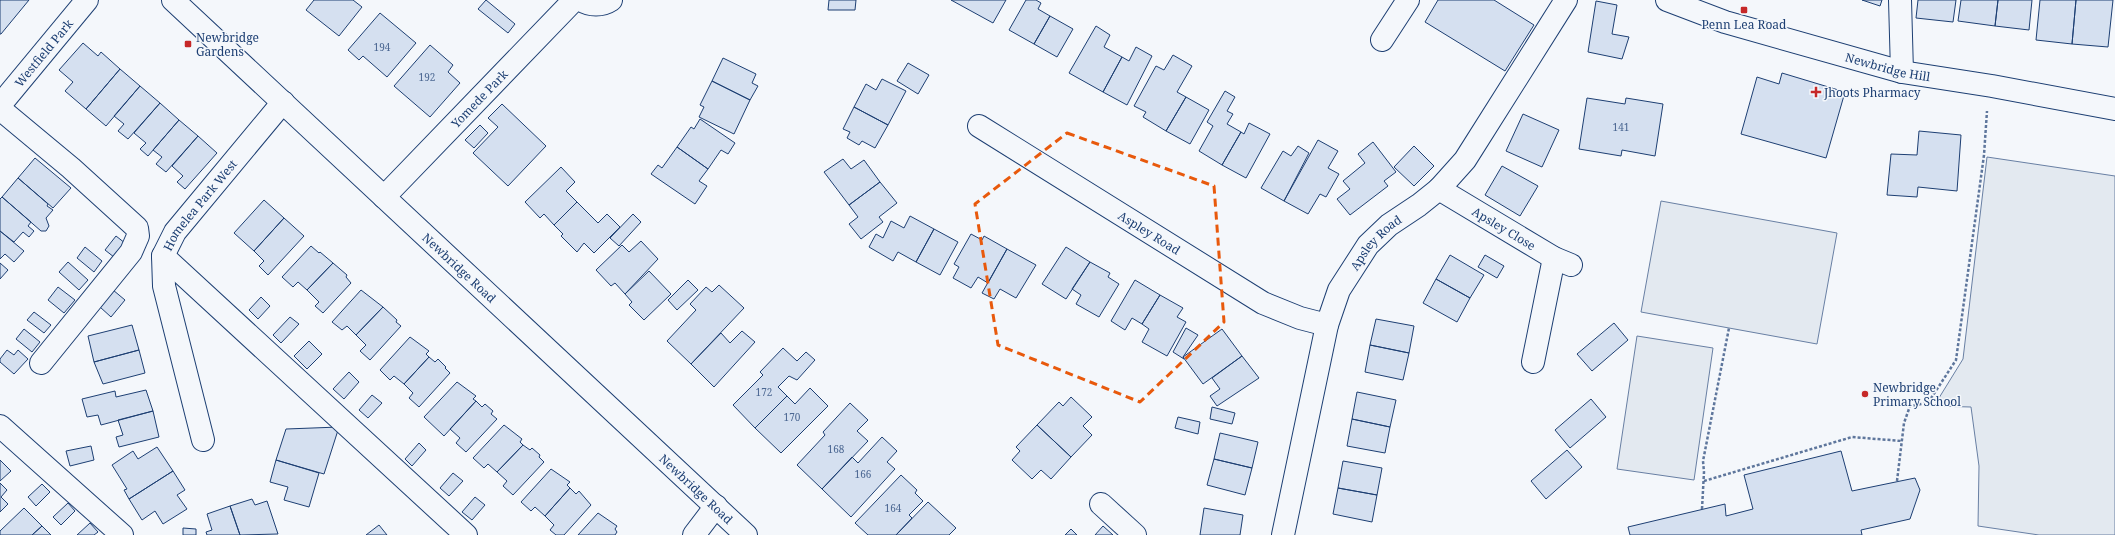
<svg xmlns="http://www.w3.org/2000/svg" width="2115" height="535" viewBox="0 0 2115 535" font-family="'Noto Serif',serif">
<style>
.green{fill:#e3e9f0;stroke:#687fa3}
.building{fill:#d5e0f0;stroke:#1d3f73}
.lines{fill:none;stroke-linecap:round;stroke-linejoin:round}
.minor-casing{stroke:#1d3f73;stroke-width:24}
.major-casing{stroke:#1d3f73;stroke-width:24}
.path{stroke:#5e769c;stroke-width:2.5;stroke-dasharray:3 2;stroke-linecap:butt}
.minor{stroke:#f4f7fb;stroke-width:22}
.major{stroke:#f4f7fb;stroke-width:22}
.marked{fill:none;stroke:#e8590c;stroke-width:3;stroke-dasharray:8 5;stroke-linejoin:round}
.poi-dot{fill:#c62828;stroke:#f4f7fb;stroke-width:1.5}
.labels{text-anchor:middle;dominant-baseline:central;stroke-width:3;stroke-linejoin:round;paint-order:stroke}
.number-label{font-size:10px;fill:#4b6792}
.poi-label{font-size:12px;fill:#1d3f73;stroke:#f4f7fb;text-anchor:start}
.street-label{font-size:12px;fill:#1d3f73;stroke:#f4f7fb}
</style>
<rect width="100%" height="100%" fill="#f4f7fb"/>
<path class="green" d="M1987 157 2115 176V535H2039L1978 526 1979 466 1971 407 1934 406 1963 359Z
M1661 201 1837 233 1817 344 1641 312Z
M1637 336 1713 348 1694 480 1617 469Z"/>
<path class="building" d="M0 0H29L1 34H0Z
M314 0H353L362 7 339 36 306 10Z
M486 0 515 24 508 33 478 9Z
M829 0H856L855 10H828Z
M951 0H1006L993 23Z
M1026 0H1036L1041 3 1038 9 1050 16 1034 44 1009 30Z
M1438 0H1494L1534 25 1505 71 1425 22Z
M1862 0H1882L1880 6Z
M1918 0H1956L1953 22 1916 18Z
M1961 0H1998L1995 26 1958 21Z
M1998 0H2032L2029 30 1995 26Z
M2040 0H2076L2072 44 2036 40Z
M2076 0H2113L2108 47 2072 44Z
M1596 1 1617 5 1612 34 1629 37 1622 59 1588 52Z
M380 13 416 43 387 77 363 56 359 60 348 50Z
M1050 16 1073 29 1057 57 1034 44Z
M1096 26 1110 35 1104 47 1122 57 1103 92 1069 73Z
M83 43 98 56 101 52 120 69 86 109 65 91 73 82 59 70Z
M430 45 453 65 448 72 460 83 430 117 394 86Z
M1136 47 1152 56 1127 105 1103 92 1122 57 1129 61Z
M1173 55 1192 66 1177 92 1186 97 1166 131 1143 117 1146 112 1134 106 1156 66 1164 70Z
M723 58 756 74 752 83 758 86 750 100 712 81Z
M908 63 929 75 918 94 897 81Z
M120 69 140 86 106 126 86 109Z
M1782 73 1845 92 1826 158 1741 134 1757 77 1779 84Z
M882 79 906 91 888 125 854 107 866 84 876 90Z
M712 81 750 100 734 134 699 117 704 107 700 105Z
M140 86 160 103 128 139 118 131 124 124 114 116Z
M1225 91 1235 97 1227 111 1233 114 1227 124 1241 132 1222 165 1199 151 1213 126 1207 122Z
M1186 97 1209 110 1190 144 1166 131Z
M1587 98 1625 104 1626 98 1663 104 1655 156 1622 150 1621 156 1579 149Z
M160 103 179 120 148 156 140 149 146 143 134 133Z
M502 104 546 146 508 186 473 153 498 127 488 118Z
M854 107 888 125 875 148 862 141 859 145 847 138 850 132 843 129Z
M1523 114 1559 130 1542 167 1506 151Z
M700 119 735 143 728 154 721 150 708 169 677 147 691 127 694 129Z
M179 120 198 136 166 172 156 164 162 157 153 150Z
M1249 123 1270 134 1246 178 1222 165 1241 132 1244 134Z
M480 125 488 133 474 148 465 140Z
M1919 131 1961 135 1957 191 1918 187 1917 197 1887 195 1891 154 1917 155Z
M198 136 217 153 185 189 177 182 183 176 172 166Z
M1318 140 1338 151 1328 168 1339 174 1326 197 1320 194 1308 214 1284 201Z
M1373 142 1396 172 1384 181 1388 186 1350 215 1337 199 1350 189 1343 181 1365 163 1358 154Z
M1298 146 1309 153 1284 201 1261 188 1283 151 1291 156Z
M1414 146 1434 166 1414 186 1394 167Z
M677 147 708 169 699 181 707 186 695 204 651 174 658 165 662 168Z
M35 158 71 188 53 208 18 178Z
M843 159 851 169 864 160 880 182 849 205 824 172Z
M1502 166 1538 186 1520 216 1485 195Z
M561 167 575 182 566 191 577 202 554 225 544 214 540 218 525 202Z
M18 178 48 204 47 206 53 210 46 218 49 226 46 231H41L2 197Z
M880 182 897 203 879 217 883 222 861 239 849 224 858 217 849 205Z
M2 197 31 222 28 226 34 231 29 237 23 232 14 242 0 231V199Z
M264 200 284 218 254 251 234 233Z
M577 202 598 223 607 214 620 227 594 253 584 243 577 252 561 236 563 234 554 225Z
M633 214 641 222 619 246 610 238Z
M910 216 934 229 916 262 898 252 893 261 869 247 876 234 883 238 891 221 904 228Z
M284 218 304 236 268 275 259 266 264 261 254 251Z
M934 229 958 242 940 275 916 262Z
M0 231 24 251 14 262 5 254 0 259Z
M971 234 982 240 984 236 1007 249 988 283 978 277 971 288 953 278 959 267 954 264Z
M116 236 130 247 119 261 105 250Z
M641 241 658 259 625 294 615 283 611 286 596 270 622 245 629 252Z
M311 246 319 253 320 252 333 263 307 290 298 282 293 287 282 277Z
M85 247 102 261 94 272 77 258Z
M1066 247 1090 262 1066 299 1042 284Z
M1007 249 1036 265 1016 298 1000 289 994 299 982 293Z
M1450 255 1484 275 1470 298 1436 279Z
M1485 255 1504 266 1497 278 1478 267Z
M68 262 88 280 79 290 59 272Z
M1090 262 1110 273 1108 277 1119 284 1099 317 1076 304 1081 295 1072 289Z
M0 263 8 270 0 279Z
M333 263 347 275 346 277 351 283 323 313 315 306 319 302 307 290Z
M649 271 671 294 644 320 629 305 632 302 625 294Z
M1436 279 1470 298 1457 322 1423 303Z
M688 280 698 290 677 310 668 300Z
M1135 280 1160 295 1142 324 1132 318 1125 330 1111 321Z
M719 285 744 308 691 364 667 341 696 310 690 304 706 287 712 292Z
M58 287 75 300 64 313 48 300Z
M113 290 125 300 111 317 100 307Z
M361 290 383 307 356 335 347 326 342 330 332 322Z
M1160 295 1183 308 1177 317 1186 322 1167 356 1142 342 1149 329 1142 324Z
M261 297 270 306 258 319 249 310Z
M383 307 397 320 396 322 401 326 370 360 360 351 366 345 356 335Z
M34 312 51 325 44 333 27 320Z
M290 317 299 324 281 343 273 335Z
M1376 319 1414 326 1409 353 1370 345Z
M1614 323 1628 340 1592 371 1577 354Z
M132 325 139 350 94 362 88 336Z
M1186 328 1198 335 1183 357 1184 359 1173 352Z
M24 329 40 342 32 352 16 339Z
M1222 329 1242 356 1203 384 1183 357Z
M742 331 755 342 714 387 691 364 721 333 730 343Z
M410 337 429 351 426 354 429 357 404 384 394 376 390 380 380 370Z
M309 341 322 354 307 369 294 356Z
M1370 345 1409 353 1403 380 1365 372Z
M783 348 797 361 806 352 815 360 797 380 789 376 778 387 787 396 755 428 733 405 763 375 760 372Z
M7 350 14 355 18 350 28 359 14 374 0 362V359Z
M139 350 145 373 103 384 94 362Z
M1242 356 1259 378 1217 406 1210 396 1220 389 1212 378Z
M429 357 435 362 438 359 446 367 445 368 450 373 419 407 409 398 413 393 404 384Z
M349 372 359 382 344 399 333 389Z
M457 382 476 396 473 399 476 401 444 436 424 417Z
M810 388 828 406 781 453 755 428 787 396 795 404Z
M146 390 153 411 101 425 98 415 87 417 82 399 115 391 116 397Z
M1357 392 1396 400 1390 427 1352 419Z
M372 395 382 403 368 418 359 410Z
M1071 397 1092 417 1083 426 1092 435 1071 457 1037 425 1059 402 1063 406Z
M1591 399 1606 417 1570 448 1555 430Z
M476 401 482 407 485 404 493 411 491 414 497 419 466 452 456 443 460 438 450 429Z
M850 403 868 420 857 431 868 441 822 489 797 465 825 435 823 432Z
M1212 407 1235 413 1232 424 1210 419Z
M153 411 159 437 119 447 116 437 123 435 118 420Z
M1178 417 1200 422 1198 434 1175 428Z
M1352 419 1390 427 1385 453 1347 446Z
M504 425 522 439 520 442 523 445 497 472 488 464 484 468 473 458Z
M1037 425 1071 457 1051 479 1041 470 1032 479 1012 460 1020 451 1016 447Z
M339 427 324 474 276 460 286 429Z
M1220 433 1258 442 1252 468 1214 459Z
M882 437 897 451 887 462 895 469 851 517 822 489 852 457 858 463Z
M419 443 426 450 412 466 405 459Z
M523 445 530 450 532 448 540 455 539 457 544 462 513 495 503 486 507 481 497 472Z
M91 446 94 460 70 466 66 451Z
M157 447 173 471 129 499 124 490 127 489 112 465 133 451 138 459Z
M1567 450 1582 467 1546 499 1531 481Z
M1841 451 1852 491 1915 478 1920 490 1910 519 1861 530 1862 535H1630L1628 527 1725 504 1726 516 1753 509 1744 475Z
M1214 459 1252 468 1245 495 1207 485Z
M0 460 11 471 0 481Z
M276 460 319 473 309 507 284 500 288 487 270 482Z
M1343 461 1382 468 1377 495 1338 488Z
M551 469 570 482 567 485 570 488 545 516 535 507 531 511 521 502Z
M173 471 185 490 177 495 187 509 163 524 155 511 142 520 129 499Z
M453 473 463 481 449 496 440 488Z
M901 475 917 490 915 493 923 501 909 515 912 518 896 535H868L855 523Z
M0 483 7 490 1 497 8 504 0 512Z
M42 484 50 492 36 506 28 497Z
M570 488 576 494 579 491 591 505 564 535H556L550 530 554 525 545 516Z
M1338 488 1377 495 1372 522 1333 514Z
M475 497 485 505 472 520 462 512Z
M252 499 255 505 267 501 278 534 240 535 230 506Z
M928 502 956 528 949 535H896Z
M68 503 75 511 61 525 53 517Z
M230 506 240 535H207L206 532 212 530 207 514Z
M24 508 42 526 32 535H0V531Z
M1204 508 1243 515 1240 535H1200Z
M598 513 617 526 615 529 617 532 615 535H578Z
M90 523 98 532 94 535H77Z
M379 525 387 535H366Z
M42 526 51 535H32Z
M1103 526 1113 535H1095Z
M183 528 196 529V535H183Z
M1071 529 1077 535H1065Z"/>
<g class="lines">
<defs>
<g id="minor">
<path d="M581 0C590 6 602 6 611 0"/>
<path d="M1900 0 1902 72"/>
<path d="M1382 40 1408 0"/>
<path id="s1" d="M0 105 87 0"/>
<path d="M0 109 71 168 137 228 138 236 131 252 41 363"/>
<path id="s2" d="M979 126 1263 303 1300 318 1327 325"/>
<path id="s3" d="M1439 189 1554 258 1571 265"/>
<path id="s4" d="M384 197 574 0"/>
<path d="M163 256 466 535"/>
<path d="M1533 362 1554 258"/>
<path d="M0 426 122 535"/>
<path id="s5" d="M203 440 164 286 163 256 175 232 283 102"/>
<path d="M1101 504 1135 535"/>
<path d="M694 535 716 506"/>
<path id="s6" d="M1283 535 1327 325 1339 290 1368 245 1389 225 1419 205 1439 189 1465 160 1566 0"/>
</g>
<g id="major">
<path id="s7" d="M173 0 746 535"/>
<path id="s8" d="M1667 0 1725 22 1902 72 1992 86 2115 109"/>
</g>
</defs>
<use href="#minor" class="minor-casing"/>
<use href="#major" class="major-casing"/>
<path class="path" d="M1704 481 1852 437 1902 441
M1897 481 1904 423 1910 406 1928 403 1956 360 1984 155 1987 111
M1702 509 1704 472 1703 461 1729 328"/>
<use href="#minor" class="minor"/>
<use href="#major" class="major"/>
</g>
<path class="marked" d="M1067 133 1214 186 1224 322 1140 402 998 345 975 204Z"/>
<g class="poi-dot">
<rect x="1740" y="6" width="8" height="8" rx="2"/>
<rect x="184" y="40" width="8" height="8" rx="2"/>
<path d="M1814 86h4v4h4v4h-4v4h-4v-4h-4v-4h4z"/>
<circle cx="1865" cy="394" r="4"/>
</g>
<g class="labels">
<g class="number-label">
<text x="382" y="47">194</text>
<text x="427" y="77">192</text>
<text x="1621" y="127">141</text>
<text x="764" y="392">172</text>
<text x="792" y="417">170</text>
<text x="836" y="449">168</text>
<text x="863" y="474">166</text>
<text x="893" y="508">164</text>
</g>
<g class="poi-label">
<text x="1744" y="24" text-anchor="middle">Penn Lea Road</text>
<text x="196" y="37">Newbridge<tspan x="196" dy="14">Gardens</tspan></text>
<text x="1824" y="92">Jhoots Pharmacy</text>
<text x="1873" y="387">Newbridge<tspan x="1873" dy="14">Primary School</tspan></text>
</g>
<g class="street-label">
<text stroke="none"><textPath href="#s1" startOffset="68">Westfield Park</textPath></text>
<text stroke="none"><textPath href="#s8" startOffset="231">Newbridge Hill</textPath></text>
<text stroke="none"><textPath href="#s4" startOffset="137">Yomede Park</textPath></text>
<text stroke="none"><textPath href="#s5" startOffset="252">Homelea Park West</textPath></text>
<text stroke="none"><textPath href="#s3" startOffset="76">Apsley Close</textPath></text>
<text stroke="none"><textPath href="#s2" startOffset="201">Aspley Road</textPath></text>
<text stroke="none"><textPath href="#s6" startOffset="312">Apsley Road</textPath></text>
<text stroke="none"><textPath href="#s7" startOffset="392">Newbridge Road</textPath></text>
<text stroke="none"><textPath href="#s7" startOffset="716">Newbridge Road</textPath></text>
</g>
</g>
</svg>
